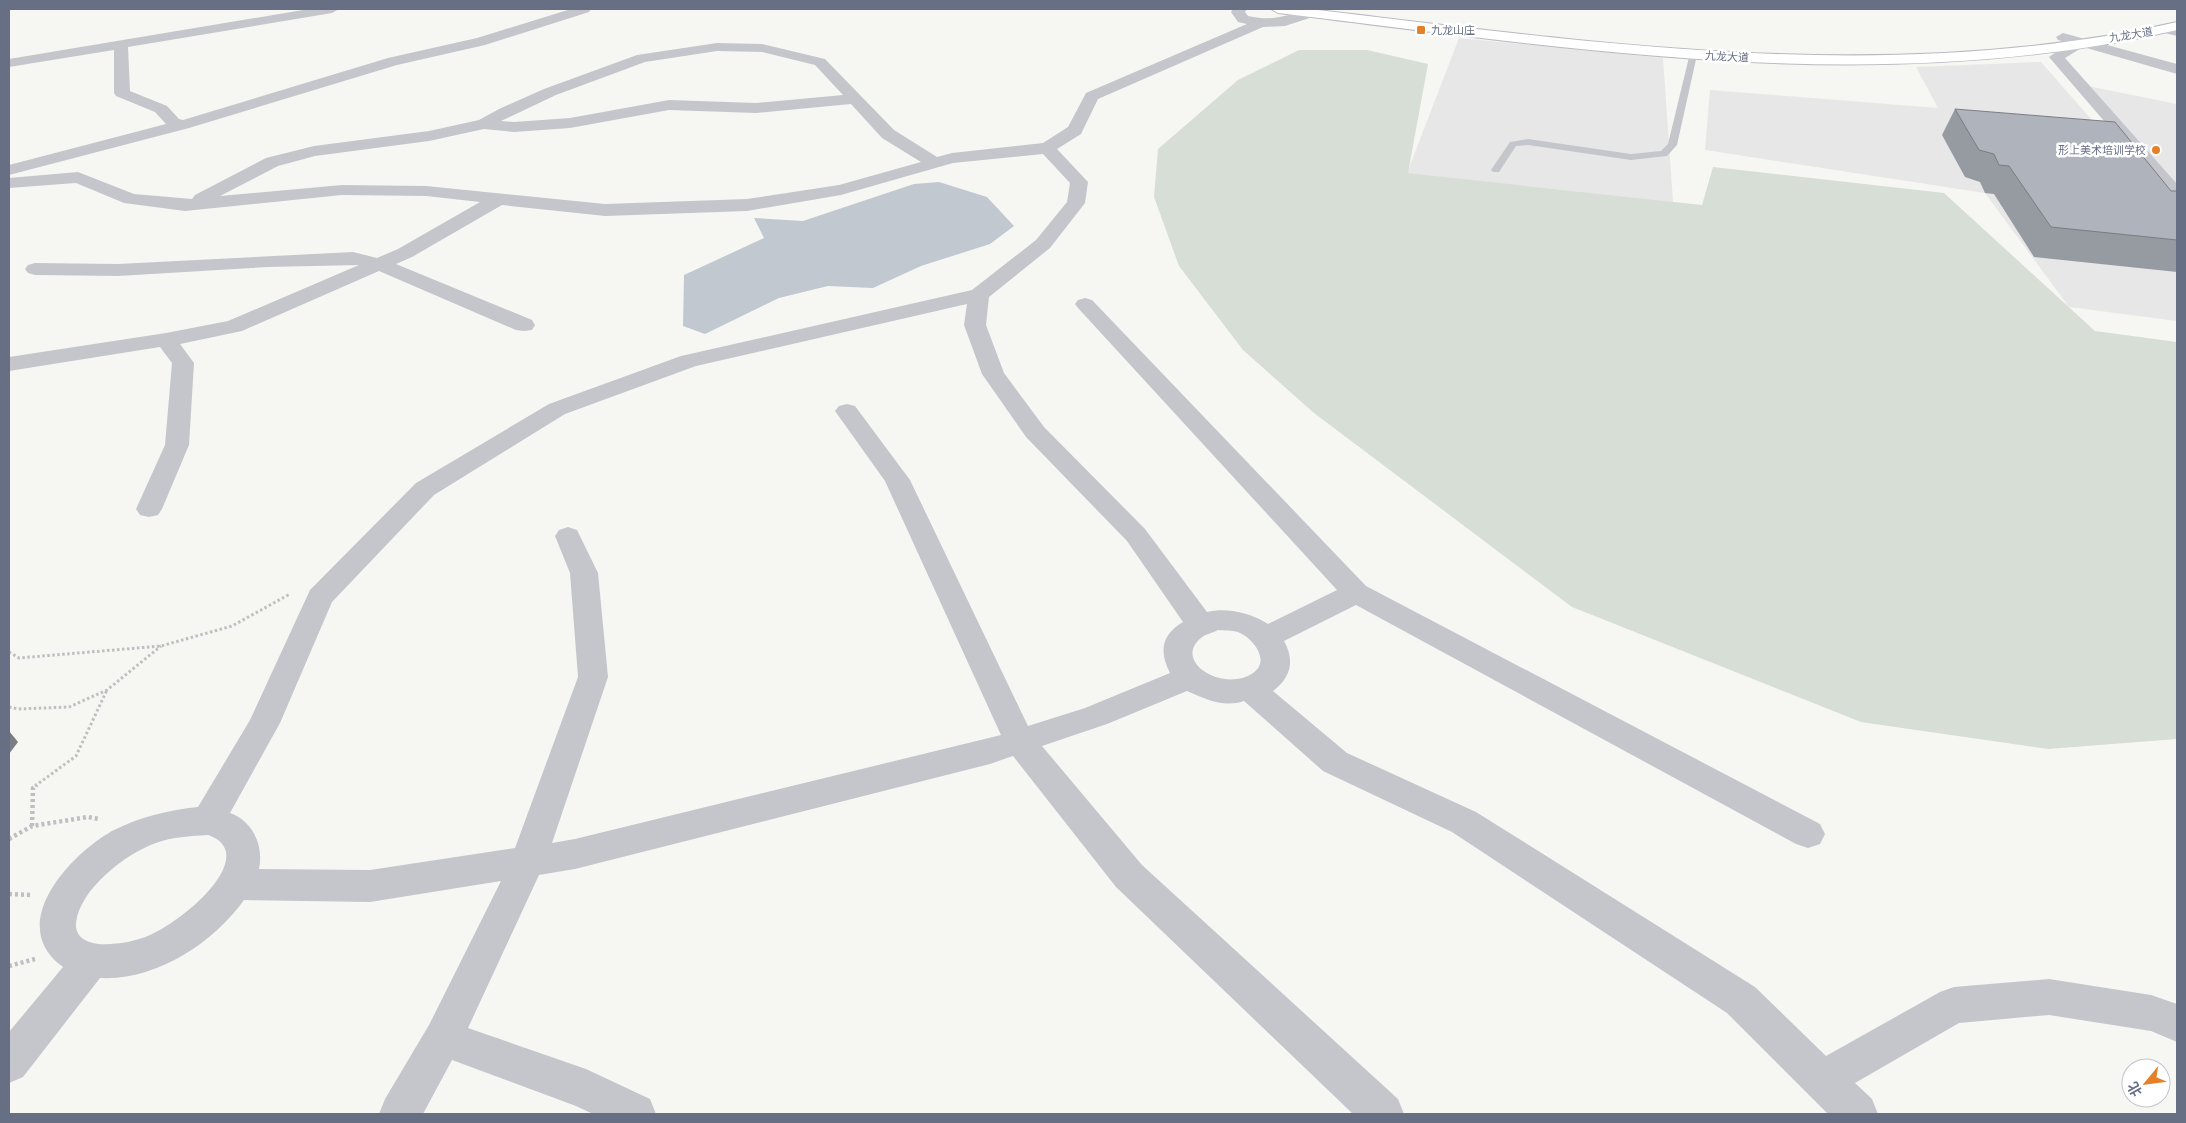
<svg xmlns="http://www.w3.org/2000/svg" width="2186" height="1123" viewBox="0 0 2186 1123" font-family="Raleway,'Noto Sans SC',sans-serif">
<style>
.built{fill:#e7e7e7}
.green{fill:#d6ded5}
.water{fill:#c2c8cf}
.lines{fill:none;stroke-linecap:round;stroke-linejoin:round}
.secondary-casing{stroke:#b9bbc1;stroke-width:2}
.path-far1{stroke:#bebfc2;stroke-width:3;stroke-dasharray:2.5 2.5;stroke-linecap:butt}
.path{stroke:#bebfc2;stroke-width:4.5;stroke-dasharray:3 3;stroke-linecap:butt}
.service{fill:#c4c6cb;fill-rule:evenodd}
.minor{fill:#c4c6cb;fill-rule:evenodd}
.secondary{fill:#fff;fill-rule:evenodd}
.wall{fill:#969aa1}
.shaded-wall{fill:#7a7d83}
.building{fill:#afb3bb;stroke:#7a7d83}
.poi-dot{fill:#e38028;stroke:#fff;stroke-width:2}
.labels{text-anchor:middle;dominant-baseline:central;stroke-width:5;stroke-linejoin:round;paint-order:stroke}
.far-poi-label{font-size:11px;fill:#666f84;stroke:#fff;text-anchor:start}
.far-street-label{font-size:11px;fill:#666f84;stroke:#fff}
</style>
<rect width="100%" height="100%" fill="#f6f7f3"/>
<path class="built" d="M1459 38 1663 58 1673 202 1407 173Z
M2041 62 2177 217V321L2069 307 1985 193 1705 150 1710 90 1938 108 1916 67Z
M2073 83 2177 104V196Z"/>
<path class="green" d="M1299 50H1367L1428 64 1408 173 1702 205 1713 167 1944 193 2095 331 2177 342V739L2048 749 1861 722 1572 607 1314 413 1243 350 1179 266 1154 197 1158 149 1238 80Z"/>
<path class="water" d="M939 182 987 197 1014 226 990 244 921 266 873 288 828 286 779 298 705 334 683 326 684 275 764 238 754 218 803 221 914 184Z"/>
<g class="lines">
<defs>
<path id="secondary" d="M1271 9H1310C1597 43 1890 87 2177 22V30C1880 99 1576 49 1278 13Z"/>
</defs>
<use href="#secondary" class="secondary-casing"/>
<path class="path-far1" d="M9 652 19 658 161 646 232 626 290 594
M9 707 18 709 69 707 107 690 161 646
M35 786 76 756 107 690"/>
<path class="path" d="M32 826 33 788 37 785
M9 839 32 826 88 817 99 819
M9 894 31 895
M9 966 35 959"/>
<path class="service" d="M1690 53 1697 55 1677 145 1667 156 1631 160 1528 145 1516 146 1499 172H1493L1491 170 1510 142 1528 139 1631 154 1661 151 1668 144Z"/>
<path class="minor" d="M309 9H339L332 13 128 47 130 91 167 106 179 119 183 120 388 58 477 38 571 9H591L589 12 485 45 397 65 189 128 9 175V165L166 124 155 112 116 96 114 93V50L9 67V59Z
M1233 9H1247L1245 12 1248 16C1275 22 1286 15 1311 9L1318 13 1316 16 1285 26 1263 27 1098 99 1081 134 1057 149 1088 182 1085 203 1050 248 989 297 986 325 1004 373 1044 427 1145 529 1207 612C1227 607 1251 613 1268 624L1337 590 1078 308 1075 304 1078 300 1085 298 1092 300 1366 586 1820 824 1825 834 1820 844 1808 848 1796 844 1356 605 1284 641C1295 660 1291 678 1273 691L1347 753 1476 812 1755 987 1826 1056 1940 992 1954 987 2049 979 2151 995 2177 1004V1042L2151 1031 2049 1015 1959 1023 1855 1083 1872 1099 1878 1114H1828L1727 1013 1452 832 1323 771 1244 701C1224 708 1205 699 1187 691L1107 724 1042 746 1142 865 1398 1099 1404 1114H1353L1116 887 1013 756 990 764 575 869 539 875 468 1028 586 1069 650 1099 656 1114H593L576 1106 452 1060 423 1114H379L385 1099 429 1025 501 881 370 902 244 900C213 943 156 981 100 978L23 1077 9 1083V1032L63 967C4 925 71 853 114 830 140 817 169 810 198 807L250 720 310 590 416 483 549 404 681 356 972 290 1036 240 1067 202 1070 183 1043 154 953 163 841 195 747 211 605 216 502 205 412 257 396 264 532 320 535 325 532 330 524 331 516 330 379 271 242 331 180 344 194 363 189 445 162 509 158 515 149 517 140 515 136 509 165 445 172 363 160 347 9 371V357L166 333 228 321 359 265 267 267 118 276 35 275 28 273 25 269 28 265 35 263 118 264 353 252 377 258 398 249 480 202 426 196 342 195 185 211 124 203 76 183 9 188V178L78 172 134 194 192 199 195 195 266 158 314 146 429 131 479 120 499 109 544 89 637 55 717 43 762 44 825 59 894 130 937 157 952 153 1043 143 1068 127 1086 93 1247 24 1238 22 1231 12ZM717 51 762 52 815 65 843 95 756 103 669 100 570 118 514 122 501 121 556 95 645 62ZM851 104 882 138 921 162 839 185 747 199 605 204 426 186 342 185 220 196 278 166 315 156 429 141 484 129 514 132 570 128 669 110 756 113ZM967 304 964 325 982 374 1026 437 1127 541 1183 622C1161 635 1159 652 1170 673L1085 708 1028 726 910 480 855 406 847 404 839 406 835 411 885 481 1001 735 575 839 552 843 608 677 598 573 577 530 568 527 559 530 555 536 570 573 578 677 515 848 370 870 259 869C264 846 253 821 230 813L280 723 332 602 434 495 565 414 696 366ZM1218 630C1224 631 1232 630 1238 632 1253 638 1271 661 1253 673 1224 693 1172 662 1201 638 1205 634 1213 633 1218 630ZM208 835C217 838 224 843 226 852 231 882 174 925 150 935 134 942 115 945 98 944 86 942 75 937 76 923 80 889 125 854 156 843 172 837 191 836 208 835Z
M2166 25 2177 28V36L2161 32 2159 29Z
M2063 33 2177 64V74L2083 47 2065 58 2177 184V200L2171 199 2049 57 2069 43 2058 40 2056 37Z"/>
<use href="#secondary" class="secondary"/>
</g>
<path class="wall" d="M1955 109 2171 191H2177V272L2034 257 1994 194 1985 193 1980 182 1965 177 1942 135Z"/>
<path class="shaded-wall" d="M9 731 18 742 9 754Z"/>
<path class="building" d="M1955 109 2115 122 2171 191H2177V240L2051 227 2009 166 1999 165 1994 154 1979 150Z"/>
<g class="poi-dot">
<rect x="1416" y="25" width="10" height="10" rx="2.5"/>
<circle cx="2156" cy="150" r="5"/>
</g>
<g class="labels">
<g class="far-poi-label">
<text x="1431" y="30">九龙山庄</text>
<text x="2146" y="150" text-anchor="end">形上美术培训学校</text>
</g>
<g class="far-street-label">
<text transform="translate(2131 35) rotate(-9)">九龙大道</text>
<text transform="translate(1727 57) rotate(3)">九龙大道</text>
</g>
</g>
<rect width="2186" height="1123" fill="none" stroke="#666f84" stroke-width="20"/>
<g transform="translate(2146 1083) rotate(241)"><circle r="24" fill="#ffffff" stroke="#c2c5ce"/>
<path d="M0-4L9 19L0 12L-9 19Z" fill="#e38028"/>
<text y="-8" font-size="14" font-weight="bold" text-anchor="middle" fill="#666f84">北</text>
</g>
</svg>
